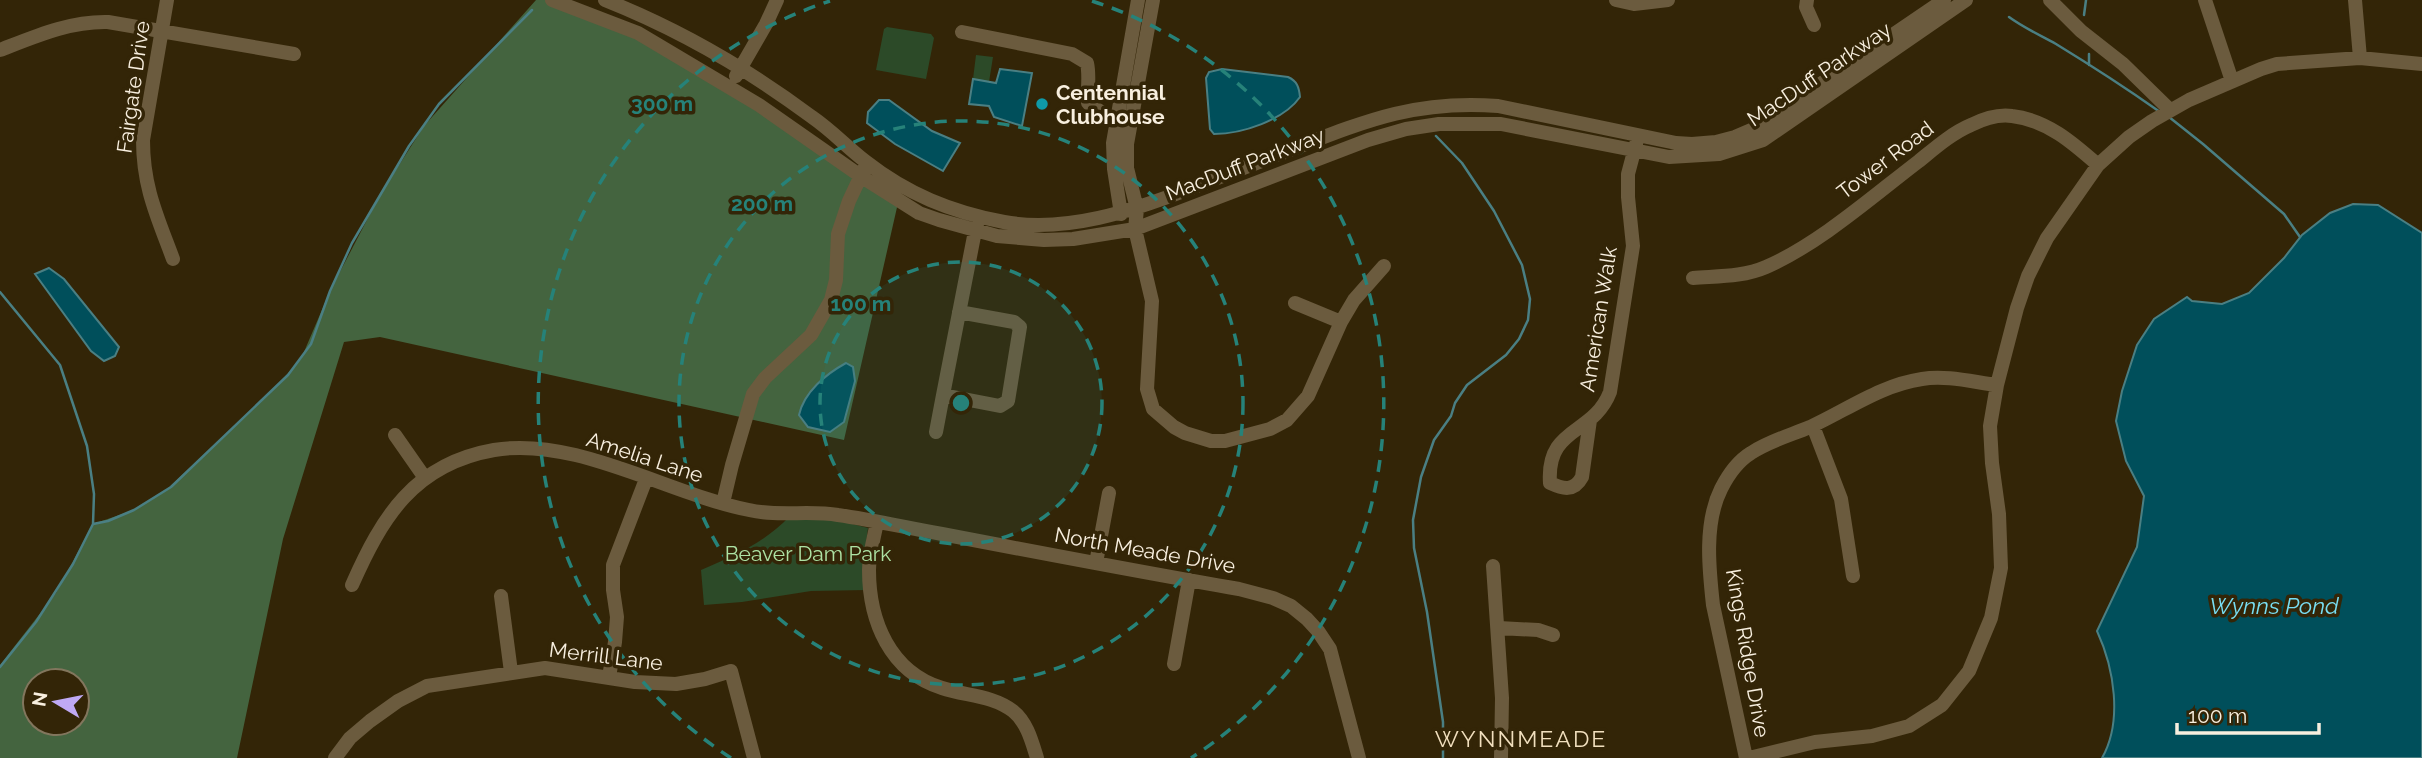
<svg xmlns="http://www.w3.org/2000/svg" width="2422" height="758" viewBox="0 0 2422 758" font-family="Raleway,sans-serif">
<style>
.green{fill:#2c4a28}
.forest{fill:#44643f;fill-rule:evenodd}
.water{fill:#004f5b;stroke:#4a7f83;stroke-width:2}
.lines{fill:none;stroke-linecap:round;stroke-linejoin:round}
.stream{stroke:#4a7f83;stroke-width:2.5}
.minor{stroke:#6b5b3e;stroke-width:14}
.ring{fill:none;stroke:#268279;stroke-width:3.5;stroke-dasharray:12 9}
.culture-dot{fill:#0f9aa8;stroke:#332507;stroke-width:2.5}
.labels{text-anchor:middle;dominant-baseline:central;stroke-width:7;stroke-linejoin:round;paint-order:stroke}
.street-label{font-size:21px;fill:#f8efdf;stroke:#332507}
.poi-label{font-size:21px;font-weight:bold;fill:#f8efdf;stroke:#332507;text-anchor:start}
.park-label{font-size:21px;fill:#ade2a4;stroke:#332507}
.water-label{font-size:23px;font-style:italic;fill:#78def3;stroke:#332507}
.neighbourhood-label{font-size:23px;letter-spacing:2px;fill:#f1dfbe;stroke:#332507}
.centre{fill:#268279;stroke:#332507;stroke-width:3.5}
.ring-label{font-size:21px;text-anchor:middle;font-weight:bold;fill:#268279;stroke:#332507;stroke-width:7;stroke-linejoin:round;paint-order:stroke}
</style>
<rect width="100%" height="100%" fill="#332507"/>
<path class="green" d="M887 27 931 34 934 38 926 79 876 70 884 29Z
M976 55 993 57 989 82 973 79Z
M818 515 868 528 864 559 867 590 811 591 742 602 704 605 701 570C736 555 764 543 790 516Z"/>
<path class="forest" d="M536 0H552L638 33 898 203 844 440 380 337 344 342 283 539 237 758H0V665L56 593 93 524 134 510 164 492 270 393 301 359 330 291 380 195 424 126ZM35 681H77V723H35Z"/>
<path class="water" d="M1000 69 1032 73 1022 126 994 117 989 106 969 104 973 79 996 83Z
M1222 69 1288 77C1297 81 1299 87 1300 97 1284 120 1242 134 1214 134L1210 129 1206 78 1209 72Z
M879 100H889L932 131 960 143 943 171 895 144 867 123 868 112Z
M2353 204 2378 205 2422 233V758H2102C2123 721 2114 668 2097 631L2137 547 2144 496 2126 461 2116 421 2122 391 2137 345 2154 319 2187 297 2192 301 2222 304 2249 293 2284 258 2302 235 2330 213Z
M49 268 64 279 119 347 115 356 104 361 91 351 35 274Z
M846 363 853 367 855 381 844 422 830 432 808 427 799 415C804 392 826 374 846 363Z"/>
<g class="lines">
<path class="stream" d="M2084 15 2086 0
M2009 17C2024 28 2040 35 2056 44 2092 66 2126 88 2160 112
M2089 65V54
M2169 117 2203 144 2284 214 2300 237
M1436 136 1462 163 1494 211 1522 265 1530 299 1528 320 1519 339 1506 355 1467 385 1455 403 1451 416 1434 440 1421 477 1413 520 1414 548 1427 612 1443 722V758
M0 292 60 365 87 446 94 494 93 524 73 564 36 622 0 667
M93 524 108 521 134 510 171 487 288 375 311 344 330 291 352 243 409 146 439 104 532 10"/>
<path class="minor" d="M167 0 143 140C143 187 157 216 173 259
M552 0 638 33 759 105 862 177 919 213 939 220 997 236 1044 240 1073 239 1135 229 1368 140 1406 129 1439 124H1501L1669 157 1719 154 1763 140 1966 0
M605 0C678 29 749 70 812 117 831 130 847 147 865 161 907 194 951 212 1004 222 1067 233 1132 211 1189 189 1226 175 1262 161 1298 147 1370 119 1419 100 1498 106L1676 143 1692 144 1716 142 1735 137 1756 128 1944 0
M1153 0 1127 144V168L1137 209 1135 229 1152 301 1147 389 1153 409 1174 427 1185 433 1211 441H1225L1270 429 1287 420 1308 396 1341 322 1354 300 1384 266
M1616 0 1634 4 1668 0
M1807 0 1806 7 1814 25
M2050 0 2081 31 2123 64 2170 110
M2205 0 2232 81
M2355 0 2360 58
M962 32 1072 54 1087 63C1090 76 1087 89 1088 103L1117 123 1129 126
M0 50C36 36 70 21 108 22L294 54
M736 76 766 24 777 0
M1121 214 1114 169 1113 143 1138 0
M1693 278C1718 276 1743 277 1766 267 1819 244 1873 196 1919 161 1935 148 1952 133 1971 125 1983 119 1998 114 2012 116 2047 120 2073 143 2098 165
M1295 303 1341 322
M959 312 1014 322 1020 327 1008 401 1000 406 943 395 975 231 977 224
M1590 420 1582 477C1574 492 1563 489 1550 483 1546 426 1593 436 1610 392L1633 246 1628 197V174L1636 144
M1813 426 1841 499 1853 576
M936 432 943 395
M395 435 425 478
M723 503 732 465 753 394 765 378 811 335 831 300 836 280 838 234 849 201 864 169
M877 522C874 538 869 554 869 570 869 621 890 672 942 688 966 696 992 695 1013 711 1027 722 1032 742 1037 758
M1096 563 1109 493
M1493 566 1502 698 1501 758
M352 585C382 517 414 464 494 450 576 436 668 494 749 510 778 517 809 510 838 515 873 520 908 528 942 534 1041 553 1140 572 1239 589L1273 598 1291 606 1307 619 1318 631 1330 649 1359 758
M501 596 511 672
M1499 628 1538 630 1553 635
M1174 664 1189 580
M609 677 615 642 617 617 613 590V565L646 479
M335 758 350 738 370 721 398 701 427 686 545 668 635 682 676 684 705 679 731 671 754 758
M1746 758 1713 605C1709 569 1704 523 1721 489 1728 475 1738 461 1751 453 1769 441 1791 435 1810 427 1847 410 1881 385 1922 379 1946 375 1973 382 1997 385
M1749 758 1815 742 1872 736 1909 726 1942 705 1969 671 1991 618 2001 568 1999 514 1992 463 1990 426 1997 385 2017 308 2028 276 2047 238 2098 165 2129 137 2152 121 2189 100 2261 69 2277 64 2360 58 2422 64"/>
</g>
<circle cx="961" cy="403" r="141" fill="#268279" fill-opacity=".12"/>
<g class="ring">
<circle cx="961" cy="403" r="141"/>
<circle cx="961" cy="403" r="282"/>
<path d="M731 758A423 423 0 0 1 830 1M1092 1A423 423 0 0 1 1191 758"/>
</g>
<circle class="culture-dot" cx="1042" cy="104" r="7"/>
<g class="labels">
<g class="street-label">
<text transform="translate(1819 74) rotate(-34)">MacDuff Parkway</text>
<text transform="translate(133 87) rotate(-82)">Fairgate Drive</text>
<text transform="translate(1885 160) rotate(-37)">Tower Road</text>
<text transform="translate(1245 164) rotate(-21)">MacDuff Parkway</text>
<text transform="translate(1598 319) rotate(-81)">American Walk</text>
<text transform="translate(645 457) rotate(18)">Amelia Lane</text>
<text transform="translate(1145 550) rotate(10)">North Meade Drive</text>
<text transform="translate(1748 653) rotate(80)">Kings Ridge Drive</text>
<text transform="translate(606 656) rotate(7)">Merrill Lane</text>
</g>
<g class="poi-label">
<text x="1056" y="92">Centennial<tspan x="1056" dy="24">Clubhouse</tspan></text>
</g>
<g class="park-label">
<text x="808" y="553">Beaver Dam Park</text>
</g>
<g class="water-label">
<text x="2274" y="605">Wynns Pond</text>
</g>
<g class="neighbourhood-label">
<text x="1521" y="738">WYNNMEADE</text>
</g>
</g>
<circle cx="961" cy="403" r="10" class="centre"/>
<g class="ring-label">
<text x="662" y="111">300 m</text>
<text x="762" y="211">200 m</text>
<text x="861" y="311">100 m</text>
</g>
<g transform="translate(56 702) rotate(280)"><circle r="33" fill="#332507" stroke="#82765d" stroke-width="2"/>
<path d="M0-5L12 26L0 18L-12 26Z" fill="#bfa9f4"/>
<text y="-10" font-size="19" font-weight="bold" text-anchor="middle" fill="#f8efdf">N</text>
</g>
<path d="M2177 723v10h142v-10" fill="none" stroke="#f8efdf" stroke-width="3.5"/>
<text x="2188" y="723" font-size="21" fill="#f8efdf" stroke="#332507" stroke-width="5" paint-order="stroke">100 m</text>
</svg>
